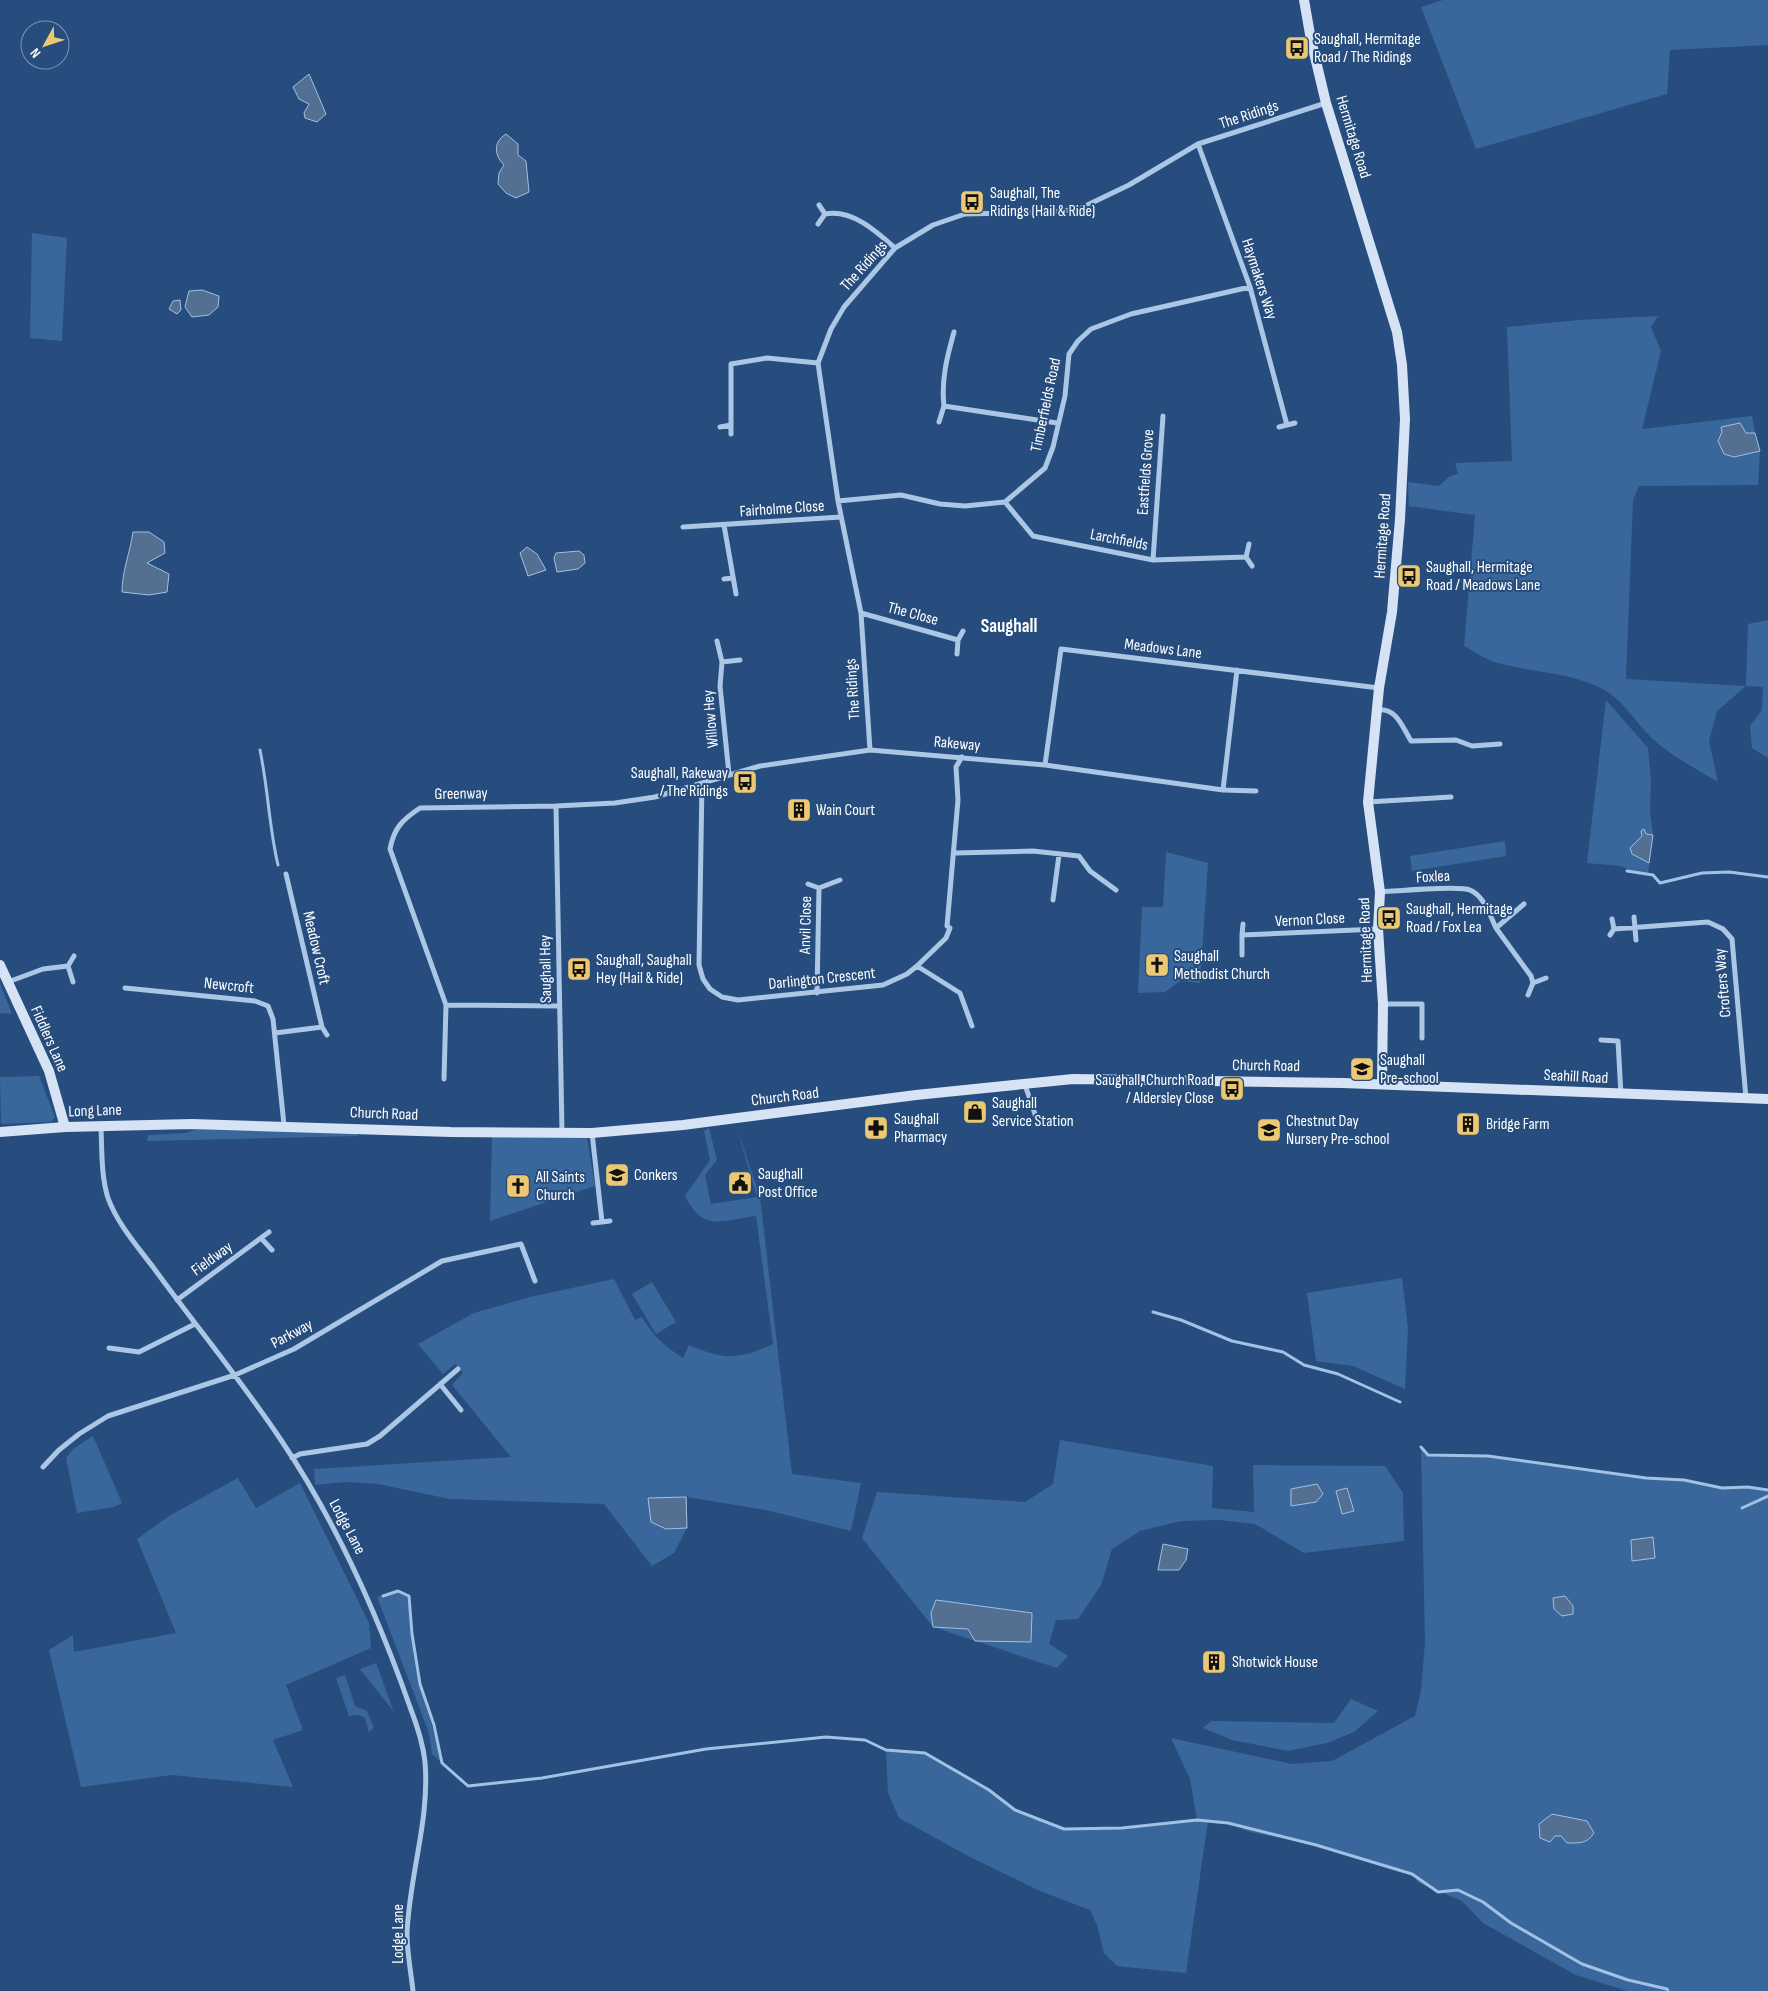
<svg xmlns="http://www.w3.org/2000/svg" width="1768" height="1991" viewBox="0 0 1768 1991" font-family="'Sofia Sans Condensed',sans-serif">
<style>
.green{fill:#3a679b}
.water{fill:#536f92;stroke:#a1c1e5}
.lines{fill:none;stroke-linecap:round;stroke-linejoin:round}
.stream{stroke:#a1c1e5;stroke-width:3}
.street{stroke:#acc6e5;stroke-width:5}
.secondary{stroke:#d5e3f5;stroke-width:10}
.labels{text-anchor:middle;dominant-baseline:central;stroke-width:4;stroke-linejoin:round;paint-order:stroke}
.poi-label{font-size:16px;fill:#fff;stroke:#264d7d;text-anchor:start}
.street-label{font-size:16px;fill:#fff;stroke:#264d7d}
.quarter-label{font-size:19px;font-weight:bold;fill:#fff;stroke:#264d7d}
</style>
<rect width="100%" height="100%" fill="#264d7d"/>
<path class="green" d="M1443 0H1768V45L1670 50 1667 94 1476 149 1421 7Z
M32 233 67 238 62 341 30 338Z
M1658 316 1651 327 1661 351 1642 429 1752 416 1755 433H1746L1740 423 1721 427 1734 457 1760 451 1758 485 1639 486 1633 500 1626 679 1746 686 1748 624 1768 620V758L1752 748 1750 726 1762 710 1763 687 1746 686 1717 711 1709 741 1718 782C1696 769 1673 757 1654 740 1637 725 1626 703 1606 691 1574 672 1534 673 1498 663 1487 660 1475 652 1464 646L1475 515 1409 506 1408 482 1439 486 1450 476 1458 474 1455 463 1512 461 1507 327 1579 320Z
M1606 700 1648 748 1651 780 1650 810 1653 835 1648 874 1627 871 1626 868 1620 866 1587 863Z
M1505 841 1506 856 1412 871 1410 856Z
M1166 852 1208 863 1200 983 1180 981 1165 992 1138 993 1142 907H1163Z
M0 983 12 1014 0 1013Z
M39 1076 55 1117 51 1122 1 1124 0 1077Z
M736 1125 760 1197 792 1474 861 1483 851 1531 766 1510 687 1497V1528L674 1553 652 1566 604 1504 450 1499 378 1484 345 1482 315 1485 314 1469 511 1457 452 1385 463 1373 455 1364 443 1374 418 1344 474 1313 530 1297 614 1279 635 1320 642 1317C653 1336 664 1346 683 1358L689 1345C723 1360 739 1360 773 1344L756 1216C721 1220 704 1233 685 1196L710 1160 704 1131 709 1128 717 1160 705 1175 711 1204 757 1197Z
M198 1129 353 1132 359 1136 147 1141 148 1135 186 1133Z
M492 1137 587 1138 595 1186 490 1221Z
M1402 1278 1408 1328 1405 1389 1353 1366 1316 1361 1307 1293Z
M652 1282 676 1322 656 1334 632 1294Z
M93 1436 122 1503 114 1507 77 1513 66 1458 73 1449Z
M1060 1440 1213 1466 1212 1508 1254 1512 1253 1465 1385 1466 1403 1493 1404 1541 1304 1553 1255 1524 1219 1520 1181 1521 1140 1531 1112 1549 1101 1585 1078 1619 1056 1620 1049 1644 1068 1656 1057 1668 933 1627 862 1538 877 1492 1025 1502 1053 1484Z
M1421 1447 1428 1455 1488 1456 1646 1478 1684 1480 1722 1488 1748 1487 1768 1490V1991H1627L1576 1975 1483 1923 1462 1901 1419 1883 1412 1874 1316 1845 1250 1832 1228 1823 1208 1821 1186 1973 1117 1966 1104 1953 1097 1925 1090 1910 1040 1891 970 1857 899 1818 888 1793 886 1750 925 1753 989 1790 1015 1810 1064 1829 1122 1828 1197 1820 1190 1779 1171 1738 1292 1764 1332 1761 1415 1716 1421 1690 1425 1642Z
M238 1478 256 1508 300 1483 369 1623 371 1648 286 1685 303 1730 273 1740 293 1787 172 1775 81 1787 49 1650 73 1635 74 1652 176 1633 137 1539 169 1516Z
M398 1591 409 1596C411 1625 413 1656 420 1684 427 1711 436 1736 442 1763L432 1754 429 1733 377 1597Z
M376 1663 394 1712 360 1669Z
M345 1675 355 1706 367 1711 374 1728 369 1732 365 1718 359 1715 349 1716 336 1678Z
M1351 1699 1378 1711 1354 1732 1327 1743 1288 1751 1232 1740 1203 1728 1211 1721 1334 1723Z"/>
<path class="water" d="M309 74 326 114 317 122 305 118 304 113 309 104 299 99 293 87Z
M506 134 518 144V155L526 161 529 192 516 198 506 193 498 184 499 173 504 165C494 155 493 142 506 134Z
M202 290 219 296 218 307 209 315 192 317 185 307 189 291Z
M180 300 181 310 177 314 169 309 173 301Z
M1740 423 1746 433H1755L1760 451 1734 457 1724 454 1718 441 1722 432 1721 427Z
M133 532H149L164 542 165 553 147 563 169 574 167 592 149 595 122 592C122 571 130 553 133 532Z
M527 547 537 554 546 570 528 576 520 553Z
M579 551 584 555 585 563 578 569 557 572 554 558 556 553Z
M1644 829 1646 834 1653 835 1649 863 1632 854 1630 848 1642 836 1641 831Z
M1317 1484 1323 1494 1316 1502 1291 1506V1489Z
M1347 1488 1354 1511 1342 1514 1336 1491Z
M686 1497 687 1528 666 1529 651 1522 648 1498Z
M1653 1537 1655 1558 1632 1561 1631 1540Z
M1163 1544 1188 1549 1186 1560 1179 1570H1158Z
M1565 1596 1573 1606V1614L1562 1616 1554 1609 1553 1598Z
M936 1600 1032 1613 1031 1642 975 1641 968 1629 933 1627 931 1613Z
M1552 1814 1587 1821 1594 1833C1587 1844 1579 1843 1567 1843L1561 1836H1555L1550 1842 1540 1838 1539 1824Z"/>
<g class="lines">
<path class="stream" d="M260 750C268 788 269 827 278 865
M1627 871 1653 875 1660 883 1702 873 1729 872 1768 877
M1153 1312 1181 1320 1232 1341 1283 1352 1304 1365 1338 1374 1400 1402
M1421 1447 1428 1455 1488 1456 1646 1478 1684 1480 1722 1488 1748 1487 1768 1490
M1742 1508 1768 1496
M383 1596 398 1591 409 1596 412 1634 420 1684 434 1725 442 1763 468 1786 542 1778 706 1749 826 1737 865 1740 886 1750 925 1753 989 1790 1015 1810 1064 1829 1122 1828 1197 1820 1228 1823 1316 1845 1412 1874 1438 1892 1458 1890 1483 1902 1511 1923 1582 1964 1628 1980 1667 1989 1668 1991"/>
<path class="street" d="M1198 144 1250 287 1287 425 1295 423
M819 205 825 214
M818 224 825 214C852 209 876 231 895 248
M954 332C947 357 941 380 944 406L1057 423
M939 422 944 406
M720 427 731 425
M1279 427 1287 425
M731 434V364L767 358 818 363
M838 501 901 495 940 504 965 506 1005 502 1045 468 1053 447 1065 396 1069 354 1078 341 1091 329 1131 314 1250 287
M1005 502 1033 536 1153 560 1246 557 1252 566
M724 525 736 594
M683 527 841 517
M1246 557 1249 544
M1153 560 1163 416
M724 579 733 578
M861 613 958 640 963 631
M717 641 722 662 720 686 729 774
M957 654 958 640
M722 662 740 660
M1377 710C1396 707 1402 726 1411 741L1456 740 1472 746 1500 744
M870 750 861 613 838 501 818 363 831 329 844 307 895 248 933 225 965 214 1052 212 1079 209 1129 185 1198 144 1326 103
M1045 765 1061 649 1379 688
M702 783 699 965 703 979 710 989 722 997 738 1000 883 985 907 974 917 966 946 938 950 928 947 926 958 800 956 767 962 757
M1223 790 1237 670
M1368 802 1451 797
M556 806 562 1132
M955 853 1033 851 1079 856 1090 871 1116 890
M808 884 819 888
M1380 892C1397 891 1459 885 1470 890 1484 896 1490 915 1496 928L1524 904
M1053 900 1059 855
M1634 917 1636 940
M1612 919 1614 929
M1496 928 1531 976 1533 983 1528 995
M1242 935 1243 924
M1610 935 1614 929 1708 922 1723 929 1732 939 1746 1098
M1242 955V935L1378 929
M68 966 73 982
M917 966 960 993 972 1026
M8 982 43 969 68 966 74 956
M1533 983 1546 978
M125 988 255 1001 268 1006 273 1019 284 1125
M817 993 819 888 840 880
M1383 1004H1422V1038
M446 1005 559 1006
M322 1027 327 1035
M275 1033 322 1027 286 874
M1601 1040 1618 1041 1621 1095
M444 1079 446 1005 390 849C394 828 402 820 420 808L556 806 615 803 655 797 760 766 870 750 1045 765 1223 790 1256 791
M1025 1085 1036 1117
M101 1127C102 1150 101 1176 108 1198 117 1223 137 1246 153 1267 195 1325 241 1380 281 1440 337 1523 377 1613 410 1707 417 1725 423 1743 425 1762 430 1820 409 1876 407 1934 407 1953 411 1972 413 1991
M592 1133 602 1222 610 1221
M593 1223 602 1222
M261 1238 272 1250
M177 1300 269 1232
M109 1348 139 1352 195 1324
M440 1384 461 1410
M292 1458 300 1454 367 1444 380 1436 458 1369
M43 1467 59 1450 79 1434 108 1416 235 1375 294 1349 442 1261 521 1244 535 1281"/>
<path class="secondary" d="M1304 0 1311 40 1326 103 1397 332 1402 365 1405 419 1400 519 1392 612 1379 688 1368 802 1380 892 1378 929 1383 1004 1382 1084
M0 965 49 1071 65 1127
M0 1132 65 1127 192 1124 451 1132 592 1133 683 1125 916 1095 1073 1079 1343 1083 1768 1099"/>
</g>
<defs>
<symbol id="bus-square" viewBox="-11 -11 22 22"><rect x="-9" y="-9" width="18" height="18" rx="4" fill="#edc872" stroke="#264d7d"/><path d="M-5-6H5V4H4V6H2V4H-2V6H-4V4H-5ZM-3.5-4V0h7V-4ZM-3.5 1.2v1.5H-2V1.2ZM2 1.2v1.5H3.5V1.2Z" fill="#111"/></symbol>
<symbol id="building-square" viewBox="-11 -11 22 22"><rect x="-9" y="-9" width="18" height="18" rx="4" fill="#edc872" stroke="#264d7d"/><path d="M-4-6H4V6H1V3H-1V6H-4ZM-2.5-4.3h1.7v1.8h-1.7ZM.8-4.3h1.7v1.8H.8ZM-2.5-1h1.7V.8h-1.7ZM.8-1h1.7V.8H.8Z" fill="#111"/></symbol>
<symbol id="church-square" viewBox="-11 -11 22 22"><rect x="-9" y="-9" width="18" height="18" rx="4" fill="#edc872" stroke="#264d7d"/><path d="M-1.2-6h2.4v3.5h3.3v2.4h-3.3V6h-2.4V-.1h-3.3v-2.4h3.3Z" fill="#111"/></symbol>
<symbol id="school-square" viewBox="-11 -11 22 22"><rect x="-9" y="-9" width="18" height="18" rx="4" fill="#edc872" stroke="#264d7d"/><path d="M0-5L7-2L0 1L-7-2ZM-4 1L0 2.5L4 1V4Q0 6-4 4Z" fill="#111"/></symbol>
<symbol id="shop-square" viewBox="-11 -11 22 22"><rect x="-9" y="-9" width="18" height="18" rx="4" fill="#edc872" stroke="#264d7d"/><path d="M-5-2.5h2.3a2.7 3.5 0 0 1 5.4 0H5L5.5 6h-11ZM-1.5-2.5h3a1.5 2.3 0 0 0-3 0Z" fill="#111"/></symbol>
<symbol id="pharmacy-square" viewBox="-11 -11 22 22"><rect x="-9" y="-9" width="18" height="18" rx="4" fill="#edc872" stroke="#264d7d"/><path d="M-2-6h4v4h4v4h-4v4h-4v-4h-4v-4h4Z" fill="#111"/></symbol>
<symbol id="civic-square" viewBox="-11 -11 22 22"><rect x="-9" y="-9" width="18" height="18" rx="4" fill="#edc872" stroke="#264d7d"/><path d="M-.6-6.5H3V-4.5H.6V-3L4-1V1h2V6H-6V1h2V-1L-.6-3ZM-1.2 2.5V6h2.4V2.5Z" fill="#111"/></symbol>
</defs>
<g fill-rule="evenodd">
<use href="#bus-square" x="1283" y="34" width="28" height="28"/>
<use href="#bus-square" x="958" y="188" width="28" height="28"/>
<use href="#bus-square" x="1395" y="562" width="28" height="28"/>
<use href="#bus-square" x="731" y="768" width="28" height="28"/>
<use href="#building-square" x="785" y="796" width="28" height="28"/>
<use href="#bus-square" x="1375" y="904" width="28" height="28"/>
<use href="#church-square" x="1143" y="951" width="28" height="28"/>
<use href="#bus-square" x="565" y="955" width="28" height="28"/>
<use href="#school-square" x="1348" y="1055" width="28" height="28"/>
<use href="#bus-square" x="1218" y="1075" width="28" height="28"/>
<use href="#shop-square" x="961" y="1098" width="28" height="28"/>
<use href="#building-square" x="1454" y="1110" width="28" height="28"/>
<use href="#pharmacy-square" x="862" y="1114" width="28" height="28"/>
<use href="#school-square" x="1255" y="1116" width="28" height="28"/>
<use href="#school-square" x="603" y="1161" width="28" height="28"/>
<use href="#civic-square" x="726" y="1169" width="28" height="28"/>
<use href="#church-square" x="504" y="1172" width="28" height="28"/>
<use href="#building-square" x="1200" y="1648" width="28" height="28"/>
</g>
<g class="labels">
<g class="poi-label">
<text x="1314" y="39">Saughall, Hermitage<tspan x="1314" dy="18">Road / The Ridings</tspan></text>
<text x="990" y="193">Saughall, The<tspan x="990" dy="18">Ridings (Hail &amp; Ride)</tspan></text>
<text x="1426" y="567">Saughall, Hermitage<tspan x="1426" dy="18">Road / Meadows Lane</tspan></text>
<text x="728" y="773" text-anchor="end">Saughall, Rakeway<tspan x="728" dy="18">/ The Ridings</tspan></text>
<text x="816" y="810">Wain Court</text>
<text x="1406" y="909">Saughall, Hermitage<tspan x="1406" dy="18">Road / Fox Lea</tspan></text>
<text x="1174" y="956">Saughall<tspan x="1174" dy="18">Methodist Church</tspan></text>
<text x="596" y="960">Saughall, Saughall<tspan x="596" dy="18">Hey (Hail &amp; Ride)</tspan></text>
<text x="1380" y="1060">Saughall<tspan x="1380" dy="18">Pre-school</tspan></text>
<text x="1214" y="1080" text-anchor="end">Saughall, Church Road<tspan x="1214" dy="18">/ Aldersley Close</tspan></text>
<text x="992" y="1103">Saughall<tspan x="992" dy="18">Service Station</tspan></text>
<text x="894" y="1119">Saughall<tspan x="894" dy="18">Pharmacy</tspan></text>
<text x="1286" y="1121">Chestnut Day<tspan x="1286" dy="18">Nursery Pre-school</tspan></text>
<text x="1486" y="1124">Bridge Farm</text>
<text x="758" y="1174">Saughall<tspan x="758" dy="18">Post Office</tspan></text>
<text x="634" y="1175">Conkers</text>
<text x="536" y="1177">All Saints<tspan x="536" dy="18">Church</tspan></text>
<text x="1232" y="1662">Shotwick House</text>
</g>
<g class="street-label">
<text transform="translate(1249 115) rotate(-18)">The Ridings</text>
<text transform="translate(1353 137) rotate(73)">Hermitage Road</text>
<text transform="translate(864 266) rotate(-48)">The Ridings</text>
<text transform="translate(1259 279) rotate(72)">Haymakers Way</text>
<text transform="translate(1046 405) rotate(-78)">Timberfields Road</text>
<text transform="translate(1146 472) rotate(-86)">Eastfields Grove</text>
<text transform="translate(782 509) rotate(-4)">Fairholme Close</text>
<text transform="translate(1383 536) rotate(-86)">Hermitage Road</text>
<text transform="translate(1119 540) rotate(11)">Larchfields</text>
<text transform="translate(913 614) rotate(15)">The Close</text>
<text transform="translate(1163 649) rotate(7)">Meadows Lane</text>
<text transform="translate(853 689) rotate(-94)">The Ridings</text>
<text transform="translate(711 719) rotate(-95)">Willow Hey</text>
<text transform="translate(957 744) rotate(5)">Rakeway</text>
<text transform="translate(461 794) rotate(-1)">Greenway</text>
<text transform="translate(1433 877) rotate(-3)">Foxlea</text>
<text transform="translate(1310 920) rotate(-3)">Vernon Close</text>
<text transform="translate(806 925) rotate(-89)">Anvil Close</text>
<text transform="translate(1366 940) rotate(-92)">Hermitage Road</text>
<text transform="translate(316 948) rotate(77)">Meadow Croft</text>
<text transform="translate(546 969) rotate(-91)">Saughall Hey</text>
<text transform="translate(822 979) rotate(-6)">Darlington Crescent</text>
<text transform="translate(1723 983) rotate(-95)">Crofters Way</text>
<text transform="translate(229 986) rotate(6)">Newcroft</text>
<text transform="translate(49 1039) rotate(66)">Fiddlers Lane</text>
<text transform="translate(1266 1066) rotate(1)">Church Road</text>
<text transform="translate(1576 1077) rotate(3)">Seahill Road</text>
<text transform="translate(785 1097) rotate(-7)">Church Road</text>
<text transform="translate(95 1111) rotate(-2)">Long Lane</text>
<text transform="translate(384 1114) rotate(2)">Church Road</text>
<text transform="translate(212 1259) rotate(-36)">Fieldway</text>
<text transform="translate(292 1334) rotate(-28)">Parkway</text>
<text transform="translate(347 1527) rotate(62)">Lodge Lane</text>
<text transform="translate(398 1934) rotate(-90)">Lodge Lane</text>
</g>
<g class="quarter-label">
<text x="1009" y="626">Saughall</text>
</g>
</g>
<g transform="translate(45 45) rotate(230)"><circle r="24" fill="#264d7d" stroke="#7d94b1"/>
<path d="M0-4L9 19L0 12L-9 19Z" fill="#edc872"/>
<text y="-8" font-size="14" font-weight="bold" text-anchor="middle" fill="#ffffff">N</text>
</g>
</svg>
